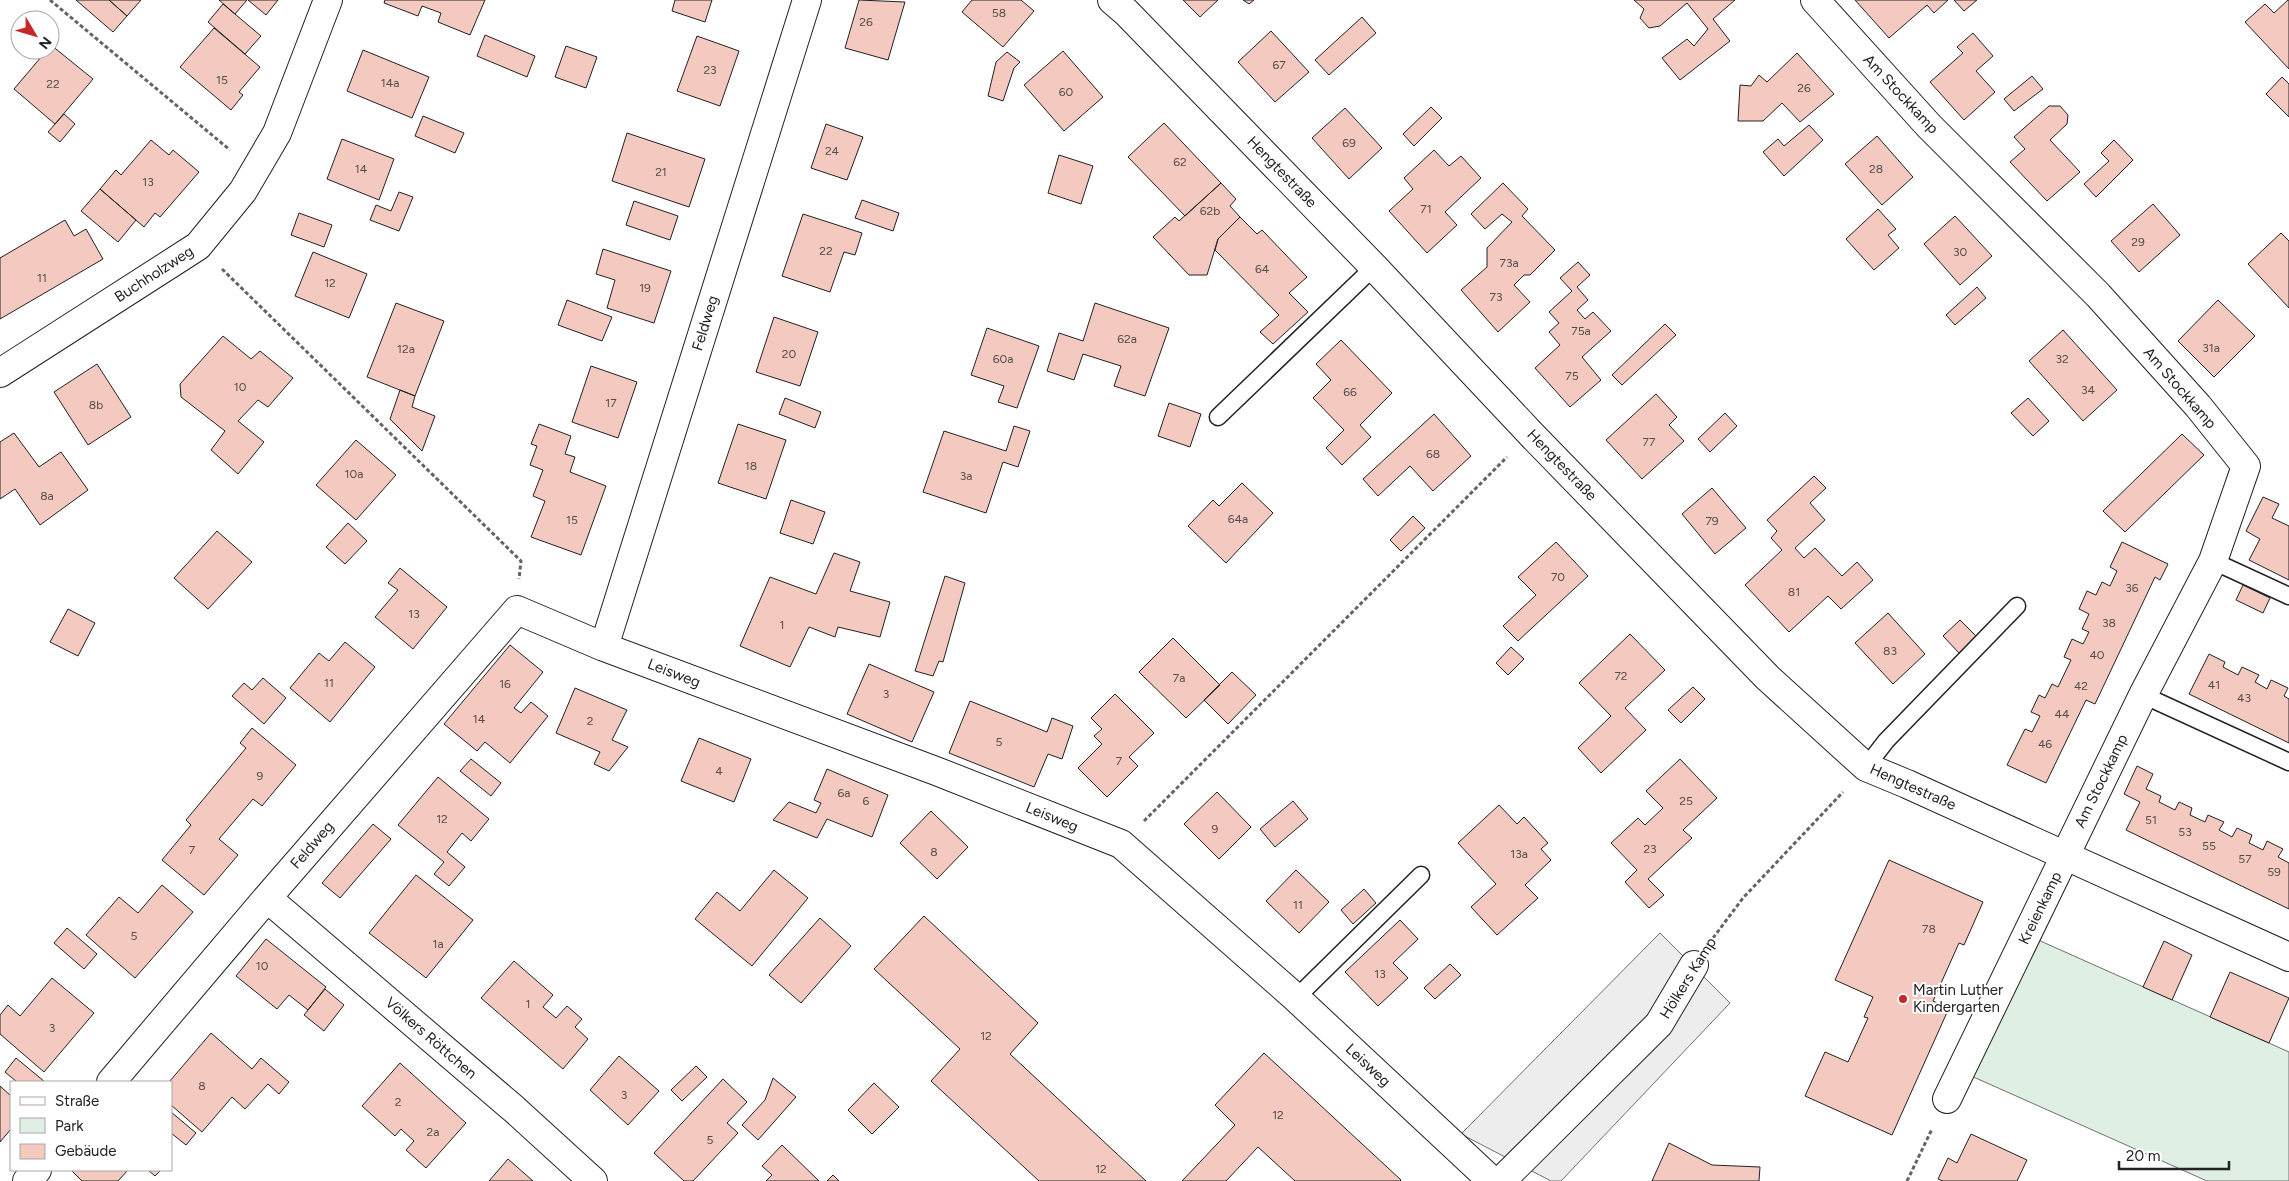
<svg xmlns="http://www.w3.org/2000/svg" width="2289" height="1181" viewBox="0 0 2289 1181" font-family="Figtree,sans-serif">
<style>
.green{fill:#e0efe3;stroke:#6f6f6f}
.parking{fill:#ededed;stroke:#6f6f6f}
.building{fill:#f3c9c0;stroke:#222}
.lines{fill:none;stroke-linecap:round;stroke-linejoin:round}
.lane-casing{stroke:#222;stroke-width:19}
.street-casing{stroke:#222;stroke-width:30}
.path{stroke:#646464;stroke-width:3;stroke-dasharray:4 2.5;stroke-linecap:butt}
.lane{stroke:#fff;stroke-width:16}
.street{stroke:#fff;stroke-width:28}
.poi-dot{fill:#c62828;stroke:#fff;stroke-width:2}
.labels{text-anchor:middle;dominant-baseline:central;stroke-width:4;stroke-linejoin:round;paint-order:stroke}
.number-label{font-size:12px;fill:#564c4a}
.street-label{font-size:15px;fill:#222;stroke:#fff}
.poi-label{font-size:15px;fill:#222;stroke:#fff;text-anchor:start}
</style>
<rect width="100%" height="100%" fill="#fff"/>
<path class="green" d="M2027 935 2289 1052V1181H2207L1960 1071Z"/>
<path class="parking" d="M1660 933 1730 1003 1561 1181H1551L1461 1134Z"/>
<path class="building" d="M76 0H109L127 16 113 32Z
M109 0H141L127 16Z
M219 0H247L235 14Z
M248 0H278L266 15Z
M385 0H485L470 35 438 22 441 13 422 6 418 16 384 3Z
M675 0H712L705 22 672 11Z
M859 0 905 2 888 60 845 48Z
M972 0H1021L1034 11 1003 47 962 12Z
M1183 0H1218L1200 17Z
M1243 0H1254L1249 4Z
M1634 0H1735L1713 19 1730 41 1680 80 1662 58 1687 39 1694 46 1708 29 1687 3 1660 26 1649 28 1640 18 1644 9Z
M1855 0H1948L1934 13 1927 5 1889 38Z
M1954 0H1977L1964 11Z
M2288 0H2289V69L2245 22 2265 4 2274 13Z
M223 4 261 36 245 54 208 22Z
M1362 17 1376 33 1329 75 1315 60Z
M214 28 260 67 239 92 243 95 231 110 180 67Z
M1271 31 1309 72 1275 102 1238 62Z
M1973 33 1993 56 1976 71 1995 92 1964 120 1930 82 1963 53 1957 47Z
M485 35 535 56 527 77 477 56Z
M697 36 739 51 720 106 677 91Z
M51 45 93 79 55 124 14 89 47 50H50Z
M566 46 597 57 586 88 555 77Z
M363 50 429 77 412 118 347 91Z
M1063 51 1103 97 1064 131 1024 85Z
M1007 52 1020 62 1014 68 1003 101 988 96 996 62Z
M1797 53 1834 94 1800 122 1782 103 1763 121H1738L1740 85 1751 86 1759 75 1767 82Z
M2032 76 2043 89 2014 111 2004 99Z
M2282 77 2289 84V117L2266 94Z
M2049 106H2060L2068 115 2067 124 2050 140 2080 172 2047 201 2010 162 2025 149 2014 137Z
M1431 107 1442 118 1414 146 1403 134Z
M1345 108 1382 148 1349 179 1312 138Z
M64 114 75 124 60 142 48 132Z
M423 116 464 133 455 153 415 136Z
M1164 123 1221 183 1185 216 1128 157Z
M826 124 863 137 847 180 811 168Z
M1809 125 1823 140 1784 176 1763 152 1778 139 1784 146Z
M627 133 705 159 689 207 612 181Z
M1877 136 1913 177 1882 205 1845 164Z
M342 139 394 159 379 200 327 179Z
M151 140 169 155 173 150 199 172 160 217 155 213 144 227 100 189 116 170 121 175Z
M2114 140 2133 160 2096 197 2084 184 2109 161 2101 153Z
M1434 150 1449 166 1461 156 1481 178 1445 212 1457 225 1427 253 1389 211 1413 189 1404 178Z
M1059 155 1093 166 1081 204 1048 193Z
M1221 183 1236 199 1230 206 1240 217 1218 239 1207 275H1189L1153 237 1175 217 1179 221Z
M1503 183 1528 209 1522 216 1555 250 1530 275H1524L1514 285 1530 302 1498 332 1461 290 1487 267V248L1512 222 1502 214 1485 229 1471 214Z
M100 189 136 220 118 242 81 211Z
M399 192 413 197 399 231 370 220 376 205 391 211Z
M862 200 899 213 893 231 855 218Z
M634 201 678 216 670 240 626 225Z
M2153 204 2180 235 2139 272 2111 241Z
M1878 209 1896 229 1888 235 1899 248 1874 270 1846 239Z
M299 213 332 225 324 247 291 235Z
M803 214 862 233 855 255 844 252 830 292 782 276Z
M1955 216 1992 256 1960 285 1924 244Z
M1240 217 1257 234 1262 230 1307 277 1289 293 1308 312 1273 344 1260 332 1279 315 1215 250 1218 239Z
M65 220 74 236 86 229 103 259 0 319V258Z
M2281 233 2289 241V308L2248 264Z
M603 249 671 271 654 323 607 308 615 280 596 274Z
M313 252 367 274 349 318 295 296Z
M1578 262 1590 275 1577 287 1588 300 1577 310 1585 319 1593 312 1611 331 1582 357 1601 380 1570 407 1535 368 1560 345 1549 332 1559 323 1549 312 1572 291 1560 278Z
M1977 287 1986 298 1955 325 1946 315Z
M567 300 612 317 602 341 558 325Z
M2218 300 2255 336 2214 377 2178 341Z
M396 303 444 321 415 396 367 377Z
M1095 303 1169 328 1145 396 1114 386 1121 366 1083 354 1074 380 1047 371 1059 333 1083 341Z
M774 317 818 332 800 386 756 372Z
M1665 324 1676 335 1622 385 1612 375Z
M987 328 1039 346 1017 408 998 402 1004 386 971 375Z
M2063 330 2117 390 2083 421 2029 361Z
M223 336 251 359 260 351 293 378 268 407 258 400 238 421 264 442 238 474 211 450 225 431 181 397 180 384Z
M1341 340 1392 393 1360 425 1371 437 1342 465 1326 448 1344 430 1313 398 1331 380 1316 364Z
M97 364 131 417 88 445 54 392Z
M591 366 637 382 618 438 572 422Z
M400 390 415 396 412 407 435 416 422 451 390 419Z
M1656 394 1677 417 1669 425 1684 441 1642 479 1606 440Z
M785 398 821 412 815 428 779 414Z
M2028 398 2049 421 2033 436 2011 413Z
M1169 403 1201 414 1190 447 1158 436Z
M1725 413 1737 426 1710 452 1698 439Z
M1434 414 1471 456 1433 491 1410 466 1378 496 1363 479Z
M539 424 571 436 565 454 575 457 570 472 606 486 581 555 531 537 545 501 533 496 543 470 530 465 537 446 531 444Z
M738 424 786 440 766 499 718 483Z
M1014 426 1030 431 1018 467 1003 462 986 513 923 492 944 431 1006 451Z
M14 433 39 467 61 452 88 490 40 525 15 489 0 499V442Z
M2182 434 2204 455 2125 532 2103 511Z
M356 440 396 475 356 520 316 485Z
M1814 476 1826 488 1810 503 1825 520 1795 548 1804 558 1815 548 1842 576 1857 562 1873 580 1841 609 1828 596 1789 632 1745 585 1782 550 1771 538 1777 531 1767 520Z
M1242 483 1273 513 1226 563 1188 526 1213 500 1219 506Z
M1712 488 1746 528 1715 554 1682 514Z
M2263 497 2279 504 2272 518 2289 526V580L2249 560 2260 539 2246 531Z
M791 500 825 512 813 544 780 533Z
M1413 516 1425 528 1401 551 1390 540Z
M348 523 367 541 345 564 326 547Z
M217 531 252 562 208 609 174 578Z
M1556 542 1588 576 1518 641 1503 626 1536 595 1518 577Z
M2122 542 2168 564 2160 580 2155 577 2095 704 2086 700 2046 783 2007 765 2025 729 2032 732 2040 716 2031 712 2039 695 2045 698 2052 684 2058 687 2071 660 2064 657 2072 639 2083 644 2089 632 2082 629 2089 614 2079 609 2087 591 2096 595 2102 582 2110 586 2117 571 2110 567Z
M834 553 860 562 850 591 890 602 880 637 838 627 835 637 809 627 790 667 740 646 770 577 816 594Z
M400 568 447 607 413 649 375 617 398 590 388 583Z
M945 576 965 583 943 662 939 661 933 676 915 671Z
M2243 585 2270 598 2263 613 2236 600Z
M68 609 95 623 78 656 50 642Z
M1888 613 1925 654 1893 684 1855 643Z
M1960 620 1976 636 1959 653 1943 636Z
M1630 634 1665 670 1625 708 1646 730 1601 773 1578 748 1611 716 1579 683Z
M1173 638 1220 685 1186 718 1139 672Z
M345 642 375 667 330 722 290 688 319 653 329 661Z
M510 645 543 672 514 708 521 713 531 702 548 716 510 763 485 742 477 751 444 724Z
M1511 647 1524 659 1508 675 1496 663Z
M2209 654 2225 662 2223 667 2238 675 2242 667 2259 675 2255 682 2267 689 2271 680 2288 688 2284 696 2289 699V743L2189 694Z
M869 664 934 692 912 742 847 714Z
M1232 672 1256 695 1228 724 1204 700Z
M263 678 286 698 264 724 232 696 244 683 252 690Z
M1693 687 1705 699 1681 723 1668 710Z
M575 688 627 710 612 740 628 747 609 771 594 764 600 752 556 733Z
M1115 694 1154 733 1129 757 1138 766 1107 797 1078 768 1102 744 1094 736 1102 729 1091 718Z
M970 701 1047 732 1052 718 1073 726 1062 759 1048 754 1034 787 949 753Z
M252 728 296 765 262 806 253 799 219 839 238 855 204 895 162 860 191 825 186 820 246 748 240 743Z
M699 738 751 759 734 802 681 781Z
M471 759 501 783 491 796 460 771Z
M1680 759 1717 798 1683 830 1692 838 1648 879 1664 895 1649 908 1625 882 1637 870 1611 843 1638 818 1645 825 1663 808 1646 791Z
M2137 766 2153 774 2146 789 2161 796 2159 802 2175 810 2179 802 2192 808 2190 815 2205 822 2208 815 2224 822 2219 830 2232 837 2237 828 2252 835 2249 843 2263 850 2267 841 2283 849 2278 857 2289 863V909L2126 830 2140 802 2124 794Z
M827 769 888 795 872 837 827 819 817 838 773 820 789 802 816 813 821 803 814 800Z
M438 777 489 819 471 841 462 833 447 852 465 867 449 886 434 874 444 862 398 825Z
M1217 792 1251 827 1219 859 1184 824Z
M1293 801 1308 819 1275 847 1260 829Z
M1499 805 1517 824 1524 817 1548 843 1541 849 1551 860 1525 885 1538 898 1497 935 1471 907 1496 884 1458 843Z
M931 811 968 847 937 879 900 843Z
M373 824 391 839 340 898 322 883Z
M1889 860 1983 902 1964 945 1959 943 1933 1001 1949 1008 1892 1135 1805 1096 1825 1052 1848 1062 1868 1018 1864 1017 1873 997 1835 980Z
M774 870 808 898 752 966 695 919 717 892 740 911Z
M1296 870 1329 902 1299 933 1266 901Z
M416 875 473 920 426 978 369 933Z
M162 885 193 912 135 978 86 935 119 897 138 913Z
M1364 889 1376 903 1353 924 1341 910Z
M924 916 1038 1023 1010 1054 1146 1181H1039L931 1081 960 1049 874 969Z
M820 918 851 946 801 1003 769 975Z
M1400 920 1418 939 1393 963 1408 978 1378 1006 1345 972Z
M67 928 97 954 84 969 54 943Z
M266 939 326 987 308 1010 289 995 277 1009 236 976Z
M2164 941 2192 955 2172 1000 2143 987Z
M514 961 553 995 543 1007 556 1018 567 1006 582 1019 575 1027 588 1039 563 1069 481 998Z
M1450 964 1461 975 1435 999 1424 988Z
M2230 972 2289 998 2269 1043 2210 1017Z
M52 978 94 1013 44 1072 0 1034V1015L8 1005 20 1016Z
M325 989 344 1005 324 1031 304 1015Z
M211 1033 252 1069 261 1058 289 1082 279 1094 268 1084 245 1109 232 1097 202 1132 171 1105V1082H169Z
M1264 1053 1401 1180 1400 1181H1295L1258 1147 1226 1181H1182L1235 1125 1215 1105Z
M619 1056 659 1091 628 1125 590 1090Z
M16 1058 45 1082H17L5 1072Z
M400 1063 466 1123 426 1168 406 1150 414 1141 401 1129 395 1136 362 1106Z
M696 1066 707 1077 682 1101 671 1090Z
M773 1078 796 1097 758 1140 742 1125 765 1100Z
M723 1079 747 1102 727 1123 738 1133 693 1181H684L654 1153Z
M874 1083 899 1107 872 1134 848 1110Z
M0 1086 11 1096V1129L0 1142Z
M171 1112 196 1133 186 1145 171 1133Z
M1971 1134 2027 1160 2017 1181H1943L1938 1179 1948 1158 1957 1163Z
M1669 1143 1712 1165 1760 1167 1759 1181H1652Z
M782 1145 819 1181H766L772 1175 762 1166Z
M508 1159 533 1181H489Z
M71 1170H128L118 1181H82Z
M148 1170H161L155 1176Z
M833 1175 839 1181H827Z"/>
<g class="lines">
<defs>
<path id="lane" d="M1218 417 1374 267
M2213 561 2289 596
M2143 695 2289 762
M1866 767 1886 741 2017 606
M1296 998 1421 875"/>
<path id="street" d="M1112 0 1126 12 1374 267 1531 434 1768 678 1866 767 1907 784 2289 957
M1815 0 1929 126 2098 295 2198 406 2246 466 2213 561 2143 695 1947 1099
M0 373 198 246 243 191 277 133 328 0
M604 647 807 0
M267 898 514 1109 593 1181
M111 1082 267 898 517 610 604 647 936 771 1121 844 1296 998 1492 1181
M27 1181 37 1170
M1501 1181 1659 1024 1694 965"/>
</defs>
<use href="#lane" class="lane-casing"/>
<use href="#street" class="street-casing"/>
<path class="path" d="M50 0 230 150
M222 269 521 561 519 579
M1144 821 1507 457
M1713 938 1743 898 1843 792
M1907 1181 1932 1129"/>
<use href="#lane" class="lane"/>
<use href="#street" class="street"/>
</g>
<circle class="poi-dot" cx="1903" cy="999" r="5"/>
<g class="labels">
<g class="number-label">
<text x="999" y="13">58</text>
<text x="866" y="22">26</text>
<text x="1279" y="65">67</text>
<text x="710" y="70">23</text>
<text x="222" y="80">15</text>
<text x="390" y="83">14a</text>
<text x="53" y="84">22</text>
<text x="1804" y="88">26</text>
<text x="1066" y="92">60</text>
<text x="1349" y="143">69</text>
<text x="832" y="151">24</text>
<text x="1180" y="162">62</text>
<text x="361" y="169">14</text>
<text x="1876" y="169">28</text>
<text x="661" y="172">21</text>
<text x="148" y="182">13</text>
<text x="1426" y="209">71</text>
<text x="1210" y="211">62b</text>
<text x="2138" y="242">29</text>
<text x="826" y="251">22</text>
<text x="1960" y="252">30</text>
<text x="1509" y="263">73a</text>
<text x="1262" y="269">64</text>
<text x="42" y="278">11</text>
<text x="330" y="283">12</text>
<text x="645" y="288">19</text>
<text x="1496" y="297">73</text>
<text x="1581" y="331">75a</text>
<text x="1127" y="339">62a</text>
<text x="2211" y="348">31a</text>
<text x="406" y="349">12a</text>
<text x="789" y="354">20</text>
<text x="1003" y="359">60a</text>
<text x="2062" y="359">32</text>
<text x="1572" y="376">75</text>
<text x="240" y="387">10</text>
<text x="2088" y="390">34</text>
<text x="1350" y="392">66</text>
<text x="611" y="403">17</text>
<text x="96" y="405">8b</text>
<text x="1649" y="442">77</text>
<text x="1433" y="454">68</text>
<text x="751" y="466">18</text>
<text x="354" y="474">10a</text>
<text x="966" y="476">3a</text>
<text x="47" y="496">8a</text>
<text x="1238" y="519">64a</text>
<text x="572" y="520">15</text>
<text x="1712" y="521">79</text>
<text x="1558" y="577">70</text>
<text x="2132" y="588">36</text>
<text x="1794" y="592">81</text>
<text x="414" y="614">13</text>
<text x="2109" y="623">38</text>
<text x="782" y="625">1</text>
<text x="1890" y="651">83</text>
<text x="2097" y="655">40</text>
<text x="1621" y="676">72</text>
<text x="1179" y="678">7a</text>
<text x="329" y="683">11</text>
<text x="505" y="684">16</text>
<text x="2214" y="685">41</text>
<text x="2081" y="686">42</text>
<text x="886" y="694">3</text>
<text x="2244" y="698">43</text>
<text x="2062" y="714">44</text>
<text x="479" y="719">14</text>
<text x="590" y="721">2</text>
<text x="999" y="742">5</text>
<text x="2045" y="744">46</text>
<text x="1119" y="761">7</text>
<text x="719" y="771">4</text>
<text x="260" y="776">9</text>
<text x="844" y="793">6a</text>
<text x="866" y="801">6</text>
<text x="1686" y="801">25</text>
<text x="442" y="819">12</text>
<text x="2151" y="820">51</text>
<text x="1215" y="829">9</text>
<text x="2185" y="832">53</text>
<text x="2209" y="846">55</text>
<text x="1650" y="849">23</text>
<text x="192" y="850">7</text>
<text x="934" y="852">8</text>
<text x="1519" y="854">13a</text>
<text x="2245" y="859">57</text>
<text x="2274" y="872">59</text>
<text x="1298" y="905">11</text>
<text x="1929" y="929">78</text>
<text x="134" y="936">5</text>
<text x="438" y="944">1a</text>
<text x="262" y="966">10</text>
<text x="1380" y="974">13</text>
<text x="528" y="1004">1</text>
<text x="52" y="1028">3</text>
<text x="986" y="1036">12</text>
<text x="202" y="1086">8</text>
<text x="624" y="1095">3</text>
<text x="398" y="1102">2</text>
<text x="1278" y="1115">12</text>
<text x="433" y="1132">2a</text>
<text x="710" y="1140">5</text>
<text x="1101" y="1169">12</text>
</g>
<g class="street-label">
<text transform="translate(1901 94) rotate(47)">Am Stockkamp</text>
<text transform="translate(1282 172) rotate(46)">Hengtestraße</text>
<text transform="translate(154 274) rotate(-33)">Buchholzweg</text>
<text transform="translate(705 323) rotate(-73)">Feldweg</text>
<text transform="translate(2180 388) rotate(49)">Am Stockkamp</text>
<text transform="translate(1562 465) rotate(46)">Hengtestraße</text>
<text transform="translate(674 673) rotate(21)">Leisweg</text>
<text transform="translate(2101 781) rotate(-64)">Am Stockkamp</text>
<text transform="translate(1913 787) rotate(24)">Hengtestraße</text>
<text transform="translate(1052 817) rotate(22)">Leisweg</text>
<text transform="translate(312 845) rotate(-49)">Feldweg</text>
<text transform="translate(2040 908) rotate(-64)">Kreienkamp</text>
<text transform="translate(1688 978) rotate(-58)">Hölkers Kamp</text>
<text transform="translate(431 1038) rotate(41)">Völkers Röttchen</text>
<text transform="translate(1368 1065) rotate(43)">Leisweg</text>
</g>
<g class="poi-label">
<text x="1913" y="990">Martin Luther<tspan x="1913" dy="17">Kindergarten</tspan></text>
</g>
</g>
<rect x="10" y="1081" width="162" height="90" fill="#ffffff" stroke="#a7a7a7"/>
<rect x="20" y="1097" width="25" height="8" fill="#ffffff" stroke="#a7a7a7"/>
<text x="55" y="1106" font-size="15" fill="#222222">Straße</text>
<rect x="20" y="1118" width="25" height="15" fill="#e0efe3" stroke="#a7a7a7"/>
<text x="55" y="1131" font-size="15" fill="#222222">Park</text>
<rect x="20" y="1144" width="25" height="15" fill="#f3c9c0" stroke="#a7a7a7"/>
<text x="55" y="1156" font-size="15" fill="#222222">Gebäude</text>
<g transform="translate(35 35) rotate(128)"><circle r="24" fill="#ffffff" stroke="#a7a7a7"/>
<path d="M0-4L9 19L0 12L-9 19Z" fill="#c62828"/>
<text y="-8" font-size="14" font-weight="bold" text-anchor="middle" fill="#222222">N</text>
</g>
<path d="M2119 1161v8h110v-8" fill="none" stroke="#222222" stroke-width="2.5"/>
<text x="2126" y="1161" font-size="15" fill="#222222" stroke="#ffffff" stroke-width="4" paint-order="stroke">20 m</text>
</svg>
